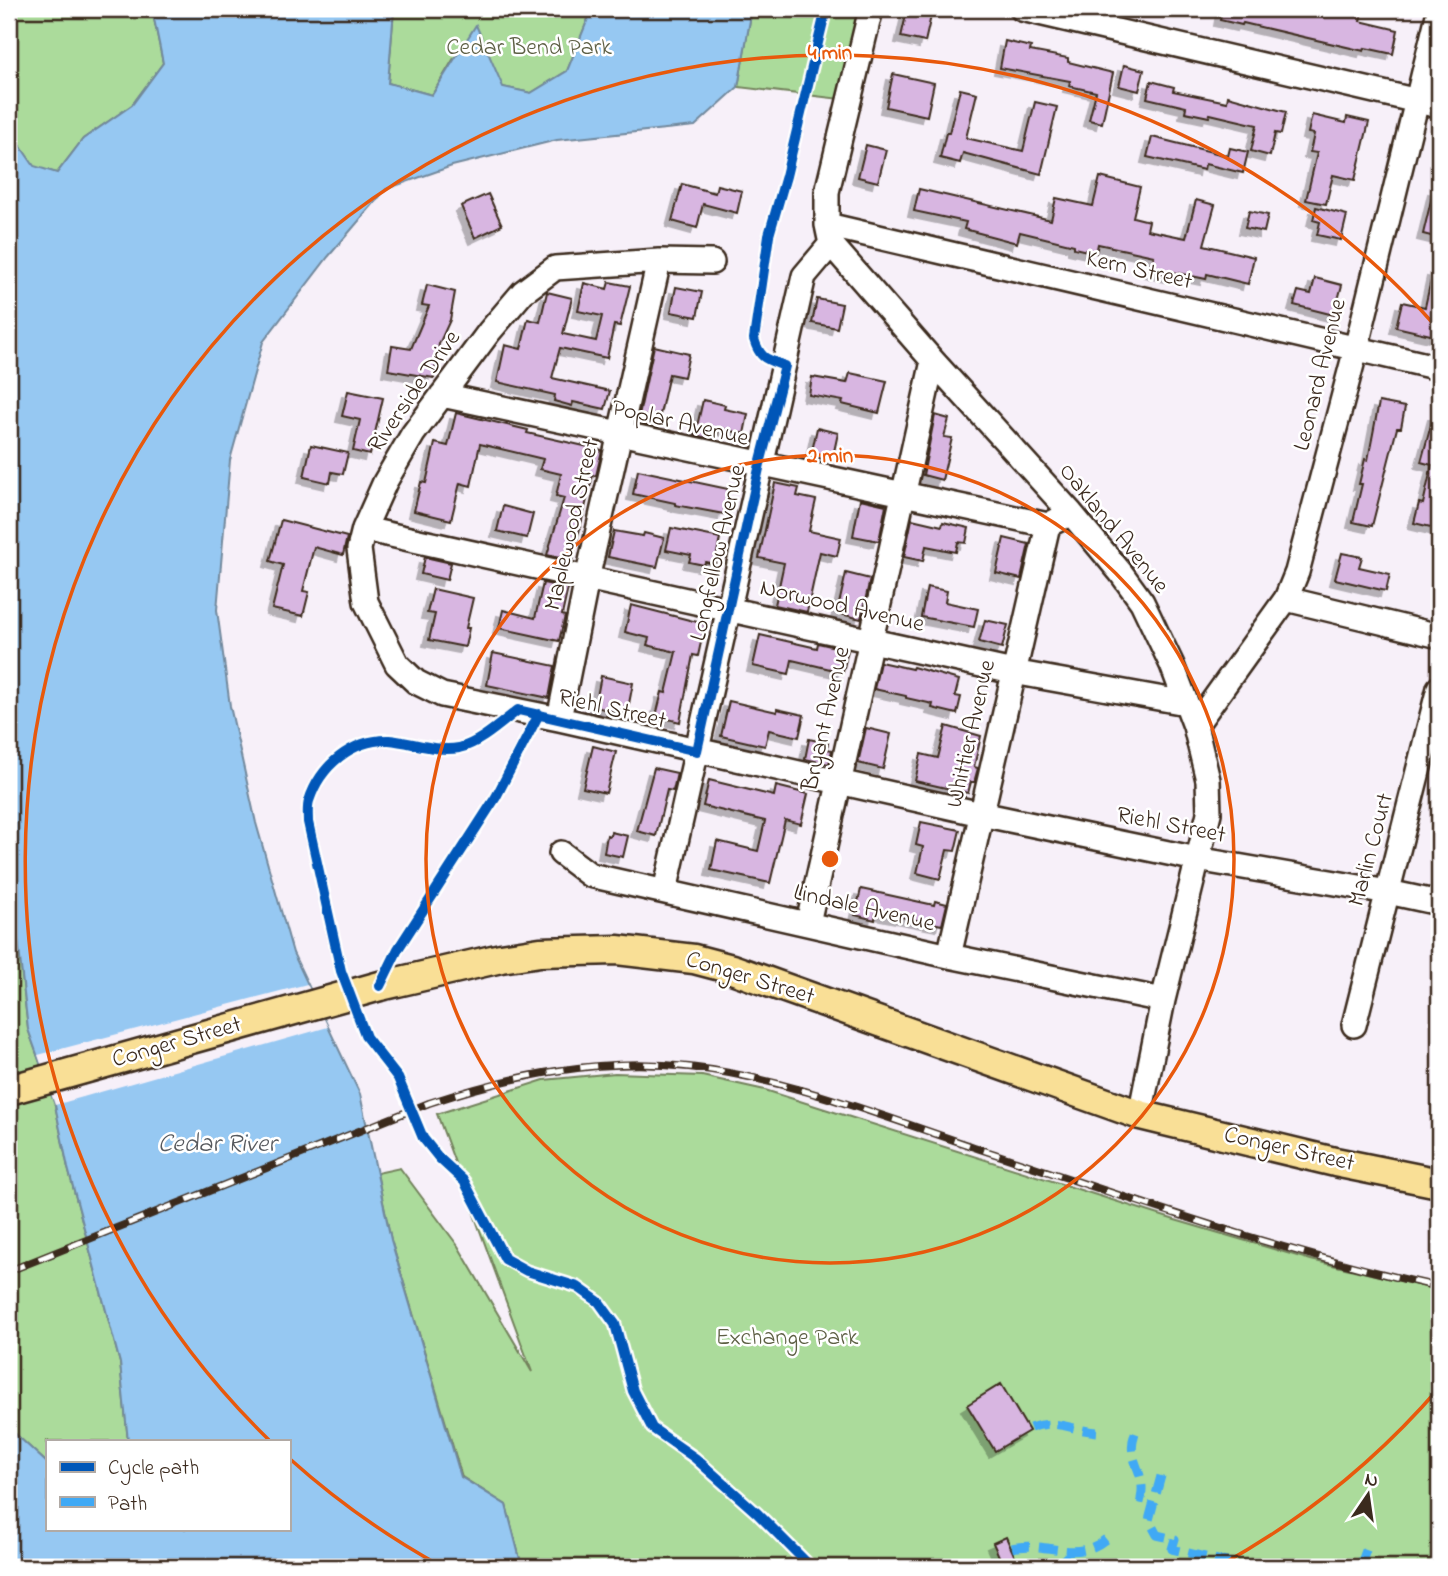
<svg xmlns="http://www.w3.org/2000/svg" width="1448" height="1576" viewBox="0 0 1448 1576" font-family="'Indie Flower',sans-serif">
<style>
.green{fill:#abdb9b;stroke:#73825c;stroke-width:2}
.water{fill:#96c8f2;stroke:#72899d;stroke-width:2}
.pier{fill:#f7f0f9}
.building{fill:#d8b6e1;stroke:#3b2a1e;stroke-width:2;filter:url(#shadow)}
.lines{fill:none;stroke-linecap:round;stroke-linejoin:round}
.minor-casing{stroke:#3b2a1e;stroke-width:28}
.major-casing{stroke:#3b2a1e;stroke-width:33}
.minor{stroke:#fff;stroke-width:23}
.major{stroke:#f9df96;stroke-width:28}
.rail-casing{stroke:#3b2a1e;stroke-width:8}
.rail{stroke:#fff;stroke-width:5;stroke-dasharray:16;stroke-linecap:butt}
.quiet{stroke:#3fa9f5;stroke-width:9;stroke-dasharray:18 9;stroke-linecap:butt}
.cycleway-casing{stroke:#fff;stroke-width:15}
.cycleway{stroke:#0057b8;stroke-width:10}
.ring{fill:none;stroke:#e8590c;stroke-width:3.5}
.labels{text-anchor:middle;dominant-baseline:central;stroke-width:5;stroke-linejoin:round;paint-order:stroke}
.park-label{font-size:24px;fill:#5d5f44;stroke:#fff}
.street-label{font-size:24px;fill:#3b2a1e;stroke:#fff}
.water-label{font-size:26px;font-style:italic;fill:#56595e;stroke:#fff}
.centre{fill:#e8590c;stroke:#fff;stroke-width:3.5}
.ring-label{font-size:21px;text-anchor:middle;font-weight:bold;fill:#e8590c;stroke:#fff;stroke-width:5;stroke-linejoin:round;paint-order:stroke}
</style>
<defs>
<filter id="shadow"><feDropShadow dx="-6" dy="6" stdDeviation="0" flood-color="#0004"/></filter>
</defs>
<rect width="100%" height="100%" fill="#f7f0f9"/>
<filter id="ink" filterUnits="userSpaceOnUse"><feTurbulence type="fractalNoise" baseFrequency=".0143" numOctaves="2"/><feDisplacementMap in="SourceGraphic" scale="14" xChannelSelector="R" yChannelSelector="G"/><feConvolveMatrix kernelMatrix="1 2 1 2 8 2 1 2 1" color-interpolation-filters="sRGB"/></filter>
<g filter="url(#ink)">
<path class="green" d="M9 9H152L163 63 132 105 83 139 57 173 34 167 19 144 9 114Z
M394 9H592L567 71 531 93 503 87 454 58 432 95 388 83Z
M752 9H871L849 100 738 87Z
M9 889 18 940 28 1029 55 1105 68 1168 120 1363 128 1441H47V1463L9 1428Z
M615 1073 702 1076 765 1090 1175 1220 1311 1260 1439 1290V1567H522L506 1505 462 1477 391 1240 377 1173 400 1168 458 1246 532 1372 437 1114 544 1080Z"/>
<path class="water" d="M152 9H394L388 83 432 95 476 25 503 87 531 93 567 71 592 9H752L738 87 695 126 557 140 452 166 386 189 328 257 263 342 230 460 217 610 230 706 256 823 293 953 360 1094 391 1240 461 1477 506 1505 522 1567H9V1428L47 1463V1529H289V1441H128L120 1363 68 1168 55 1105 28 1029 18 940 9 889V114L19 144 34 166 57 173 83 139 132 105 163 63Z"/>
<path class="pier" d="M307 984 328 1027 55 1105 38 1055Z"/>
<path class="building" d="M1222 9H1363L1360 21 1398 30 1393 54 1365 48 1364 51 1243 23 1242 25 1220 20Z
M907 11 931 16 925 42 901 37Z
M1005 41 1031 47 1030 51 1068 58V62L1113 73 1102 123 1089 120 1096 92 1069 86 1070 81 1000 68Z
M1124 65 1144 70 1139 91 1119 86Z
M893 74 934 83 927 116 886 107Z
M1151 81 1174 87 1173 91 1227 102 1228 96 1286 112 1281 134 1275 133 1270 156 1251 151 1257 125 1210 114 1209 117 1185 112 1186 107 1147 98Z
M960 89 977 93 966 138 1023 151 1035 102 1057 107 1041 174 963 153 960 163 940 158 946 133H949Z
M1312 115 1346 123 1347 117 1369 122 1355 180 1333 175 1326 204 1306 200 1317 153 1310 152 1314 134 1308 133Z
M1152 137 1228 156 1230 148 1248 152 1243 173 1205 164 1204 170 1147 157Z
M866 145 886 150 878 182 858 177Z
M1100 177 1140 187 1133 217 1149 221 1147 230 1186 238 1196 200 1215 205 1204 245 1254 257 1248 284 1207 274 1206 279 1172 272 1171 276 1150 271 1154 256 1098 244 1096 253 1074 248V245L1020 232 1017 243 964 229 966 222 914 211 919 189 1051 220 1056 198 1093 206Z
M682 184 715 193 717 185 742 191 737 213 703 204 697 228 672 221Z
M1434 188 1439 189V238L1423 234Z
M488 194 502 225 475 238 461 206Z
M1316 207 1347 215 1341 240 1317 235 1320 222 1313 220Z
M1249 211 1268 215 1264 232 1245 228Z
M1433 271 1439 272V337L1396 327 1402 302 1425 307Z
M1315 278 1342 285 1334 315 1294 305 1298 291 1311 294Z
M609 282 630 286 620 326 614 325 607 358 560 348 552 378 610 391 605 409 573 402 572 406 554 401 555 395 497 382 505 345 521 349 528 319 540 322 547 292 572 298 563 334 596 341 602 316 578 311 584 283 607 289Z
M427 285 455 292 450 320 439 344 434 378 388 370 392 346 411 349 429 306 422 305Z
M676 287 702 292 697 317 671 312Z
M817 299 842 304 837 328 812 323Z
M654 346 689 354 684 377 669 374 659 419 639 415Z
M850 373 887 381 879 413 842 404 843 401 809 395 812 377 847 383Z
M348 391 383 398 370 455 353 451 360 420 342 416Z
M703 400 725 405 724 409 748 414 744 434 719 428 716 440 695 435Z
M1379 402 1405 407 1401 428H1397L1372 526 1353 522 1362 484H1359L1365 459 1368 460Z
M456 413 528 430 527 433 602 450 596 476 593 475 572 561 547 555 564 498 556 496 561 474 540 469 543 459 480 444 471 486 460 483 451 520 414 511 421 482 426 483 435 443 448 446Z
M1434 414H1439V511L1435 528 1414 523 1419 503 1423 504 1432 465 1421 462Z
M935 415 949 419 944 437 952 438 942 480 923 475Z
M817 428 838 433 832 461 811 456Z
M311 445 348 453 343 474 332 472 330 483 304 477Z
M638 470 728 489 724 514 675 505V503L633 494Z
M775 483 799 488 797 496 816 500 809 531 841 538 837 556 820 552 807 612 775 605 784 563 759 558Z
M860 499 886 505 879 541 853 536Z
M503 506 533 514 527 538 497 531Z
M912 519 942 526 943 522 969 528 966 543 958 542 956 552 926 546 923 561 904 557Z
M281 520 347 537 343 555 314 547 303 591 309 592 303 616 272 609 283 565 270 561Z
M671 528 720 538 715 564 705 562 704 565 689 562 691 555 666 550Z
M614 531 643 536 644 533 664 538 657 567 608 557Z
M1004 538 1029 544 1021 579 996 573Z
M1342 553 1362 557 1359 567 1390 574 1386 591 1335 579Z
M425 557 451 563 447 580 421 574Z
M846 573 870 579 861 619 837 613Z
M543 583 568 588 562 615 565 616 559 641 499 628 503 610 535 618Z
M927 587 947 591 945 602 978 609 974 627 921 617Z
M433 589 473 598 466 628H469L465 647 429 640 435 614 427 613Z
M631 605 705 624 698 656 693 655 680 722 656 716 662 692 666 693 676 652 647 645 649 638 625 632Z
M985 620 1008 625 1002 648 979 642Z
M760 635 817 648 818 643 848 650 843 672 792 660 789 674 753 666Z
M493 653 555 666 549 698 487 685Z
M880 662 912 669 913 667 959 680 955 696 961 697 957 714 932 708 933 704 906 698V696L874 689Z
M601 676 633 683 627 714 595 707Z
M729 701 777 712V709L804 715 799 737 769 730 765 746 721 736Z
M946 726 981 736 974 767 978 768 975 779V782H971L968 793 915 781 921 754 938 758Z
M866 728 891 734 883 769 858 763Z
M809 739 828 743 827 749 832 750 829 764 805 759Z
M593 746 616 752 606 793 583 788Z
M654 768 677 773 673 791 667 790 656 836 637 831Z
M709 780 774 796 776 786 808 794 801 824 785 820 770 883 711 870 717 841 758 851 765 821 703 806Z
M921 822 960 830 955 851 947 850 940 879 917 873 923 847 916 845Z
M611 832 628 836 623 857 604 853 607 835 610 836Z
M861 889 934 905 935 901 947 904 942 925 876 912 875 920 855 915Z
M1001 1384 1029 1431 995 1451 967 1405Z
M1006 1537 1015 1557 1002 1563 993 1543Z"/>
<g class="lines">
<defs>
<path id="minor" d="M871 9 827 192V225L831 244 933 361 1071 513 1121 573 1142 602 1172 665 1195 726 1208 780 1209 813 1163 1000 1140 1115
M1022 9 1439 106
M827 225 1439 368
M712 262 659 261 555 268 523 292 489 332 413 434 385 482 364 529 359 549 366 602 397 664 416 682 442 695 559 719 981 814 1197 859 1388 892 1439 903
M442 395 1048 525 1071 513
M364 529 1013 672 1186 703
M1286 599 1439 636
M559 719 587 579 659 261
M1195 726 1286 599 1297 572 1356 349 1439 11
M561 853 590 875 949 956 1163 1000
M665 891 804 276 831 244
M808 923 933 361
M949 956 1048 525
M1354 1025 1439 688"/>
<path id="major" d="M9 1090 380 986 501 958 540 952 617 950 694 959 732 969 1140 1115 1335 1162 1439 1183"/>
</defs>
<use href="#minor" class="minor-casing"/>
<use href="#major" class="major-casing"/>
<use href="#minor" class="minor"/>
<use href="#major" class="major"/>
<defs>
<path id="rail" d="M9 1271 429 1103C514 1075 600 1057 689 1067 787 1078 881 1116 974 1147 1128 1198 1280 1252 1439 1287"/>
</defs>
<use href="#rail" class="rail-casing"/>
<use href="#rail" class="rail"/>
<path class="quiet" d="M1030 1428C1056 1418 1071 1430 1097 1432
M1135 1433C1125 1461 1147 1470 1141 1499L1154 1502
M1161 1476 1149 1520 1157 1535 1175 1539 1172 1549 1247 1567
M1012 1548C1047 1540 1075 1564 1106 1539
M1055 1567 1072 1552
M1360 1567 1368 1545"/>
<defs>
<path id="cycleway" d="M380 986 398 949 496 797 539 714
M811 1567 757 1513 695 1458 652 1428 633 1391 615 1324 599 1302 578 1287 527 1271 505 1259 464 1181 439 1158 423 1138 398 1078 366 1037 341 971 308 822C308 816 307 807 309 801 320 766 352 739 389 740 412 742 435 752 459 748 480 743 501 723 518 710L697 751 760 464 785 366C766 359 760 359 754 339L769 235 786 176 826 9"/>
</defs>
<use href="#cycleway" class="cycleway-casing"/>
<use href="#cycleway" class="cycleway"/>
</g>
</g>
<g class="ring">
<circle cx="830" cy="859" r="404"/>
<path d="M1439 1388A807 807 0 0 1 1221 1565M439 1565A807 807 0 0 1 290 1459M269 1440A807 807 0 1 1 1439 330"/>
</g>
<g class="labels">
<g class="park-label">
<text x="529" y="48">Cedar Bend Park</text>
<text x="787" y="1338">Exchange Park</text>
</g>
<g class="street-label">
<text transform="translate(1139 271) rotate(13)">Kern Street</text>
<text transform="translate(1321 375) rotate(-76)">Leonard Avenue</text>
<text transform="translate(415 392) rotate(-55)">Riverside Drive</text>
<text transform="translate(680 424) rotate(13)">Poplar Avenue</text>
<text transform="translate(573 525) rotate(-77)">Maplewood Street</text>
<text transform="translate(1113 529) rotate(51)">Oakland Avenue</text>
<text transform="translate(719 553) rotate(-77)">Longfellow Avenue</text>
<text transform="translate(842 607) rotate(13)">Norwood Avenue</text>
<text transform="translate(612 710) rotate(13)">Riehl Street</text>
<text transform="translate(827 719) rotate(-77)">Bryant Avenue</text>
<text transform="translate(972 734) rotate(-77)">Whittier Avenue</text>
<text transform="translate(1171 826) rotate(11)">Riehl Street</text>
<text transform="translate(1372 850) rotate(-75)">Marlin Court</text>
<text transform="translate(864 909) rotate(13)">Lindale Avenue</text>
<text transform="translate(750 979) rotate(17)">Conger Street</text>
<text transform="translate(177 1043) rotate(-16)">Conger Street</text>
<text transform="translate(1289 1150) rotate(13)">Conger Street</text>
</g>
<g class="water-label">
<text x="217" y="1145">Cedar River</text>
</g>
</g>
<circle cx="830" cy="859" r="10" class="centre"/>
<g class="ring-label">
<text x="830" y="59">4 min</text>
<text x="830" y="462">2 min</text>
</g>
<rect width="1448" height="1576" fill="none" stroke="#fff" stroke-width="35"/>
<rect x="18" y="18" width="1413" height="1541" fill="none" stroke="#3b2a1e" stroke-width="2.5" filter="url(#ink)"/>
<rect x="46" y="1440" width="245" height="91" fill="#ffffff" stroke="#b1aaa5" stroke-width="2"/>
<rect x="60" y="1462" width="35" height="10" fill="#0057b8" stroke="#b1aaa5" stroke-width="2"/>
<text x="108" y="1474" font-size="21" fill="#3b2a1e">Cycle path</text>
<rect x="60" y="1497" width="35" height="10" fill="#3fa9f5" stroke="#b1aaa5" stroke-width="2"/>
<text x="108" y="1510" font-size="21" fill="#3b2a1e">Path</text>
<g transform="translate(1368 1495) rotate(13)" stroke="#ffffff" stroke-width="5" paint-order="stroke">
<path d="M0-5L12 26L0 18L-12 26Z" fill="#3b2a1e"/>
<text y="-10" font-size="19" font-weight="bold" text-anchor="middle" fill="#3b2a1e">N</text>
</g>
</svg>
